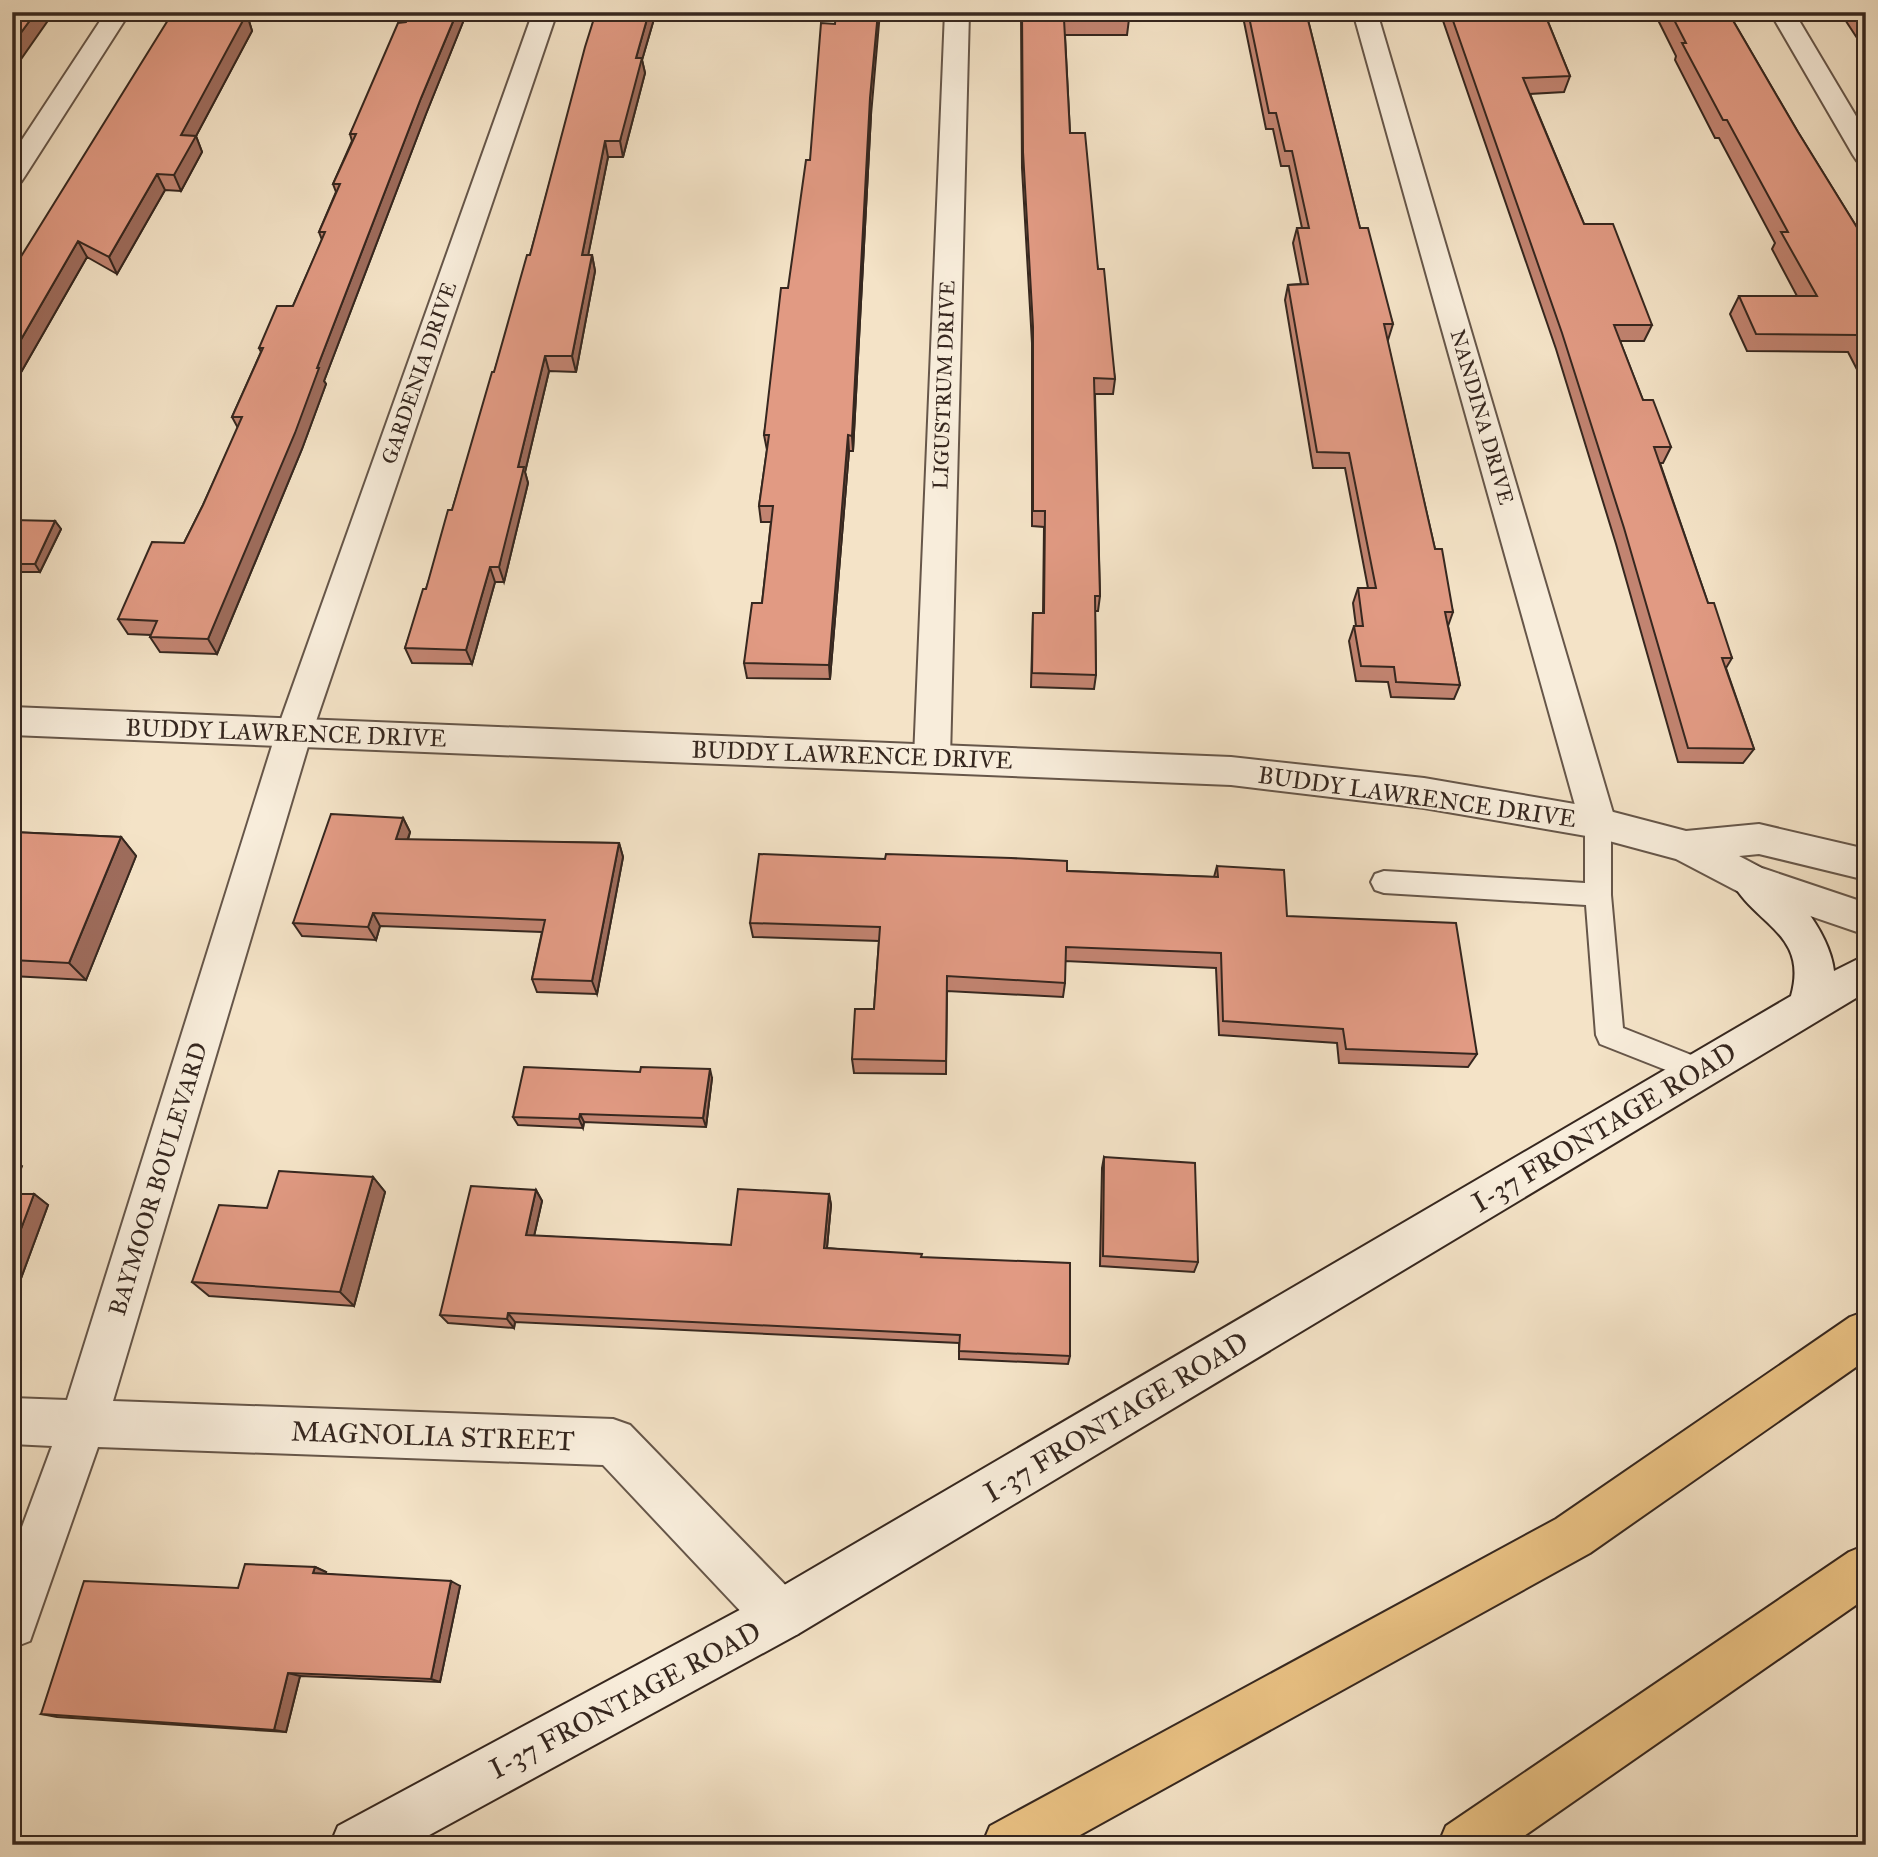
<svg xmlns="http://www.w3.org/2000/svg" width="1878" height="1857" viewBox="0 0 1878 1857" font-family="'IM FELL Great Primer',serif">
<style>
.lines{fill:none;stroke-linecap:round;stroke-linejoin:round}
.service-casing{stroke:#665649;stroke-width:4}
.minor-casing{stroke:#665649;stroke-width:4}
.tertiary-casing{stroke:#665649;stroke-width:4}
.secondary-casing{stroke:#36271f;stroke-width:4}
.motorway-casing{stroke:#36271f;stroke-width:4}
.service{fill:#f8eddb;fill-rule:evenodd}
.minor{fill:#f8eddb;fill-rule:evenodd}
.tertiary{fill:#f8eddb;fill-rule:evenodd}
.secondary{fill:#f8eddb;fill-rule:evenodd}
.motorway{fill:#eac284;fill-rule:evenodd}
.wall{fill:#c28471;stroke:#36271f;stroke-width:2}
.shaded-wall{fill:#9e6c5c;stroke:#36271f;stroke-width:2}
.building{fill:#e19a83;stroke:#36271f;stroke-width:2}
.labels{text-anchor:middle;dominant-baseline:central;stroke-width:5;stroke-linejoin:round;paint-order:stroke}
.far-street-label{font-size:21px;fill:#36271f;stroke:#f8eddb}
.street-label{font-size:24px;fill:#36271f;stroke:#f8eddb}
.near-street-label{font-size:28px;fill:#36271f;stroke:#f8eddb}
</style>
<rect width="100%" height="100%" fill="#f4e3c7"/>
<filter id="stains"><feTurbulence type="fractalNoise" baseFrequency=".00286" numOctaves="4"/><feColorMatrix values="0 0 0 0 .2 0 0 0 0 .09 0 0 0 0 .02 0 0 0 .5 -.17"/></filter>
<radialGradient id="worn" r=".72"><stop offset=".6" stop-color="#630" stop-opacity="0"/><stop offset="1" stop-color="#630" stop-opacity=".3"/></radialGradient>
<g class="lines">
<defs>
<path id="service" d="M1598 813 1607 816 1611 823V895L1623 1028 1709 1062 1713 1071 1709 1080 1699 1083 1600 1044 1596 1035 1586 905 1384 893 1375 890 1371 882 1375 874 1384 871 1585 883V823L1589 816Z"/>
<path id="minor" d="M106 12H130L25 176 21 182 12 184V155Z
M533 12H557L312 733 113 1401 613 1419 630 1425 798 1598 805 1616 798 1634 780 1641 762 1634 603 1465 98 1447 30 1641 12 1648V1554L52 1446 12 1444V1398L67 1400 276 733Z
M945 12H969L950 758 945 768 932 772 919 768 914 758Z
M1353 12H1377L1616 823 1611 834 1598 838 1585 834 1580 823Z
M1770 12H1794L1866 133V163L1857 161 1853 155Z"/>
<path id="tertiary" d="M12 707 1231 757 1424 778 1598 808 1686 831 1759 824 1866 849V880L1759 854 1739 856 1762 868 1866 903V935L1737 891 1676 859 1598 838 1424 808 1231 785 12 735Z"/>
<path id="secondary" d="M1750 864C1787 877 1830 932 1834 971L1866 955V992L798 1634 411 1845H330L338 1826 762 1598 1791 996C1809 933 1754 925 1731 880L1737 869Z"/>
<path id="motorway" d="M1866 1311V1360L1590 1553 1062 1845H982L990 1826 1556 1519 1850 1317Z
M1866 1545V1598L1511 1845H1438L1446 1826 1849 1552Z"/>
</defs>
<use href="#service" class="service-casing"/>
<use href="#minor" class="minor-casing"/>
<use href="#tertiary" class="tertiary-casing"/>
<use href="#secondary" class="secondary-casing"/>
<use href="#motorway" class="motorway-casing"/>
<use href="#service" class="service"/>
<use href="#minor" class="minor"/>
<use href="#tertiary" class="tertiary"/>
<use href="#secondary" class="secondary"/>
<use href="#motorway" class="motorway"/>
</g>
<path class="wall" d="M411 12H467L426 114 324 381 326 384 302 449 217 654 160 652 150 637 151 635 128 634 118 619 184 543 203 505 238 428 232 417 261 352 259 348 293 306 322 240 319 232 336 192 333 184 352 141 350 134Z
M596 12H656L642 60 645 73 623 157H608L588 255H592L595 271 576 372 549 371 525 472 528 483 504 582H495L472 664 412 663 405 648 426 589 452 510 530 255Z
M1021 12H1128L1129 19 1127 35H1065L1070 133 1098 269 1115 379 1113 394H1095L1100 596 1098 611H1095L1096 675 1094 689 1031 687 1033 613H1043L1044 527 1032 526V343L1022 168Z
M1242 12H1306L1360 228 1393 324 1388 340H1387L1435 549 1453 612 1448 626 1460 685 1454 699 1391 697 1388 682 1356 681 1349 641 1354 626H1356L1353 603 1358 588H1368L1345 468H1313L1285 300 1288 285 1301 284 1293 243 1297 228H1302L1289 166H1281L1273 129H1266Z
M1440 12H1544L1570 76 1564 92 1530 94 1584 224 1652 325 1644 341H1620L1643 400 1671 447 1663 463H1660L1708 603 1732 658 1726 668 1754 749 1743 763 1678 762 1616 544 1556 349Z
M1654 12H1728L1798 132 1866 242V387L1848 352 1747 351 1730 314 1739 296H1797L1772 249 1775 243 1719 138H1715L1675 60 1676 56Z
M1840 12H1866V51L1857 38Z
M251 17 249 21 252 31 196 136 202 152 181 191 165 190 117 274 87 257 12 388V271Z
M871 115 853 451H849L830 679 747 678 744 663 762 603 771 522H761L759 506 767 450 764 435 788 288Z
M55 521 61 529 40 572H12V523Z
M403 818 410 832 408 840 619 843 623 857 597 994 537 992 532 979 542 932 380 926 376 940 302 936 293 923Z
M12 832 121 837 136 856 86 980 12 976Z
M1217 866 1477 1054 1468 1067 1339 1063 1337 1043 1219 1035 1216 968 1065 961V983L1063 997 947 991 946 1074 854 1073 852 1059 874 1009 879 941 753 937 750 923 1067 871 1214 877Z
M712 1078 706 1127 584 1122 583 1128 518 1125 513 1117Z
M1104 1157 1198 1262 1194 1272 1100 1266 1102 1168Z
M373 1177 385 1192 354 1306 209 1296 192 1282 267 1208Z
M536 1190 542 1201 534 1236 731 1245 829 1194 831 1205 827 1248 921 1257 1070 1356 1068 1364 959 1359V1343L515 1322 514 1328 448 1323 440 1315Z
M12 1194H34L48 1205 20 1281H12Z
M315 1567 326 1572 325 1574 460 1586 440 1682 300 1676 286 1732 57 1717 41 1714 238 1588Z"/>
<path class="shaded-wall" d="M36 12H54L12 72V45Z
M239 12H249L251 17 249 21 252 31 196 136 202 152 181 191 174 175 181 135Z
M457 12H467L426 114 324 381 326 384 302 449 217 654 208 639 317 368 421 98Z
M649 12H656L642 60 645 73 623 157 620 141 636 58Z
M878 12H880L871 115 853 451 852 436 870 98Z
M605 141 608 157 585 271 582 255Z
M157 174 165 190 117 274 109 257Z
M78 241 87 257 12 388V355Z
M592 255 595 271 576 372 572 356Z
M545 356 549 371 525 472 528 483 504 582 499 567 518 467Z
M848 435 849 451 830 679 829 665Z
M55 521 61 529 40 572 35 564Z
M490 567 495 582 472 664 466 650Z
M403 818 410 832 403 853 396 839Z
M121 837 136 856 86 980 69 963Z
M619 843 623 857 597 994 592 981Z
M373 913 380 926 376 940 368 927Z
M710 1069 712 1078 706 1127 703 1118Z
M580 1114 584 1122 583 1128 579 1119Z
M12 1159 22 1166 12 1191Z
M373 1177 385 1192 354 1306 340 1292Z
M536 1190 542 1201 532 1245 526 1235Z
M34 1194 48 1205 20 1281 12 1276V1253Z
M829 1194 831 1205 826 1257 824 1248Z
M508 1313 515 1322 514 1328 507 1319Z
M315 1567 326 1572 324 1578 313 1573Z
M451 1581 460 1586 440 1682 431 1679Z
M288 1673 300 1676 286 1732 274 1730Z"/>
<path class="building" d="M12 12H36L12 45Z
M173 12H239L238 15H246L181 135 196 136 174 175 157 174 109 257 78 241 12 355V271Z
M411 12H457L421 98 317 368H319L295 433 208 639 150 637 157 621 118 619 152 542 184 543 203 505 242 417H232L263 348H259L277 306H293L325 232H319L340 184H333L356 134H350L398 23 406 22Z
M596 12H649L636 58H642L620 141H605L582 255H592L572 356H545L518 467H524L499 567H490L466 650 405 648 423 589H426L448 510H452L492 372H494L527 255H530L585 47Z
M836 12H878L870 98 852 436 848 435 829 665 744 663 752 603H762L773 506H759L769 435H764L781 288H788L806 160H810L821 23 835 24Z
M1022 12H1128L1129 19H1064L1070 133H1085L1098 269H1104L1115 379 1094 378 1100 596H1095L1096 675 1032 673 1033 613H1044L1045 511H1033V327L1023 152Z
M1248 12H1306L1360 228H1368L1393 324H1384L1435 549H1442L1453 612H1445L1460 685 1396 682 1394 667 1361 666 1354 626H1363L1358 588H1376L1349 453 1317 452 1288 285 1308 284 1297 228H1309L1292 151H1285L1276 113H1269Z
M1450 12H1544L1570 76 1523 78 1584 224H1613L1652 325H1614L1643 400H1653L1671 447H1654L1708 603H1714L1732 658H1722L1754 749 1688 748 1624 528 1562 333Z
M1670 12H1728L1798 132 1866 242V349L1858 335 1756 334 1739 296H1817L1781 232H1788L1727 120H1723L1682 43H1686Z
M1858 12H1866V23L1865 22Z
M13 520 55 521 35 564H12V523Z
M331 814 403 818 396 839 619 843 592 981 532 979 545 920 373 913 368 927 293 923Z
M12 832 121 837 69 963 12 960Z
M759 854 885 859 886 854 1011 858 1067 861V871L1218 877 1217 866 1284 870 1287 916 1456 923 1477 1054 1346 1049 1343 1029 1223 1021 1221 953 1066 947 1065 983 947 976 946 1061 852 1059 855 1009H874L880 927 750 923Z
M524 1067 640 1072 641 1067 710 1069 703 1118 580 1114 579 1119 513 1117Z
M1104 1157 1195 1163 1198 1262 1103 1256Z
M279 1171 373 1177 340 1292 192 1282 219 1205 267 1208Z
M471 1186 536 1190 526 1235 731 1245 738 1189 829 1194 824 1248 922 1254 921 1257 1070 1263V1356L959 1351 960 1335 508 1313 507 1319 440 1315Z
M12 1194H34L12 1253Z
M245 1564 315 1567 313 1573 451 1581 431 1679 288 1673 274 1730 41 1714 84 1581 238 1588Z"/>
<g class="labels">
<g class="far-street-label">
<text transform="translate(419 373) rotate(-71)">GARDENIA DRIVE</text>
<text transform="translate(944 385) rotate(-88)">LIGUSTRUM DRIVE</text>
<text transform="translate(1482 417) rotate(74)">NANDINA DRIVE</text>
</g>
<g class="street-label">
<text transform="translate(286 733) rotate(2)">BUDDY LAWRENCE DRIVE</text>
<text transform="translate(852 755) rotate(2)">BUDDY LAWRENCE DRIVE</text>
<text transform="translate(1417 797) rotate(8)">BUDDY LAWRENCE DRIVE</text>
<text transform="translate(158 1179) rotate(-73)">BAYMOOR BOULEVARD</text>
</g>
<g class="near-street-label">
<text transform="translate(1604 1127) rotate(-31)">I-37 FRONTAGE ROAD</text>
<text transform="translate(1116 1417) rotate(-31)">I-37 FRONTAGE ROAD</text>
<text transform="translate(433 1436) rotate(2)">MAGNOLIA STREET</text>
<text transform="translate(625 1700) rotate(-28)">I-37 FRONTAGE ROAD</text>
</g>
</g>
<rect width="1878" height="1857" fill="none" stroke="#f4e3c7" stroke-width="42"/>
<rect x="14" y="14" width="1850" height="1829" fill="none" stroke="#36271f" stroke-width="3.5"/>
<rect x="21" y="21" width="1836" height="1815" fill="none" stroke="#36271f" stroke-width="2"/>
<rect width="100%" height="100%" filter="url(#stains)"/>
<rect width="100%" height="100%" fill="url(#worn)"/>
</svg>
